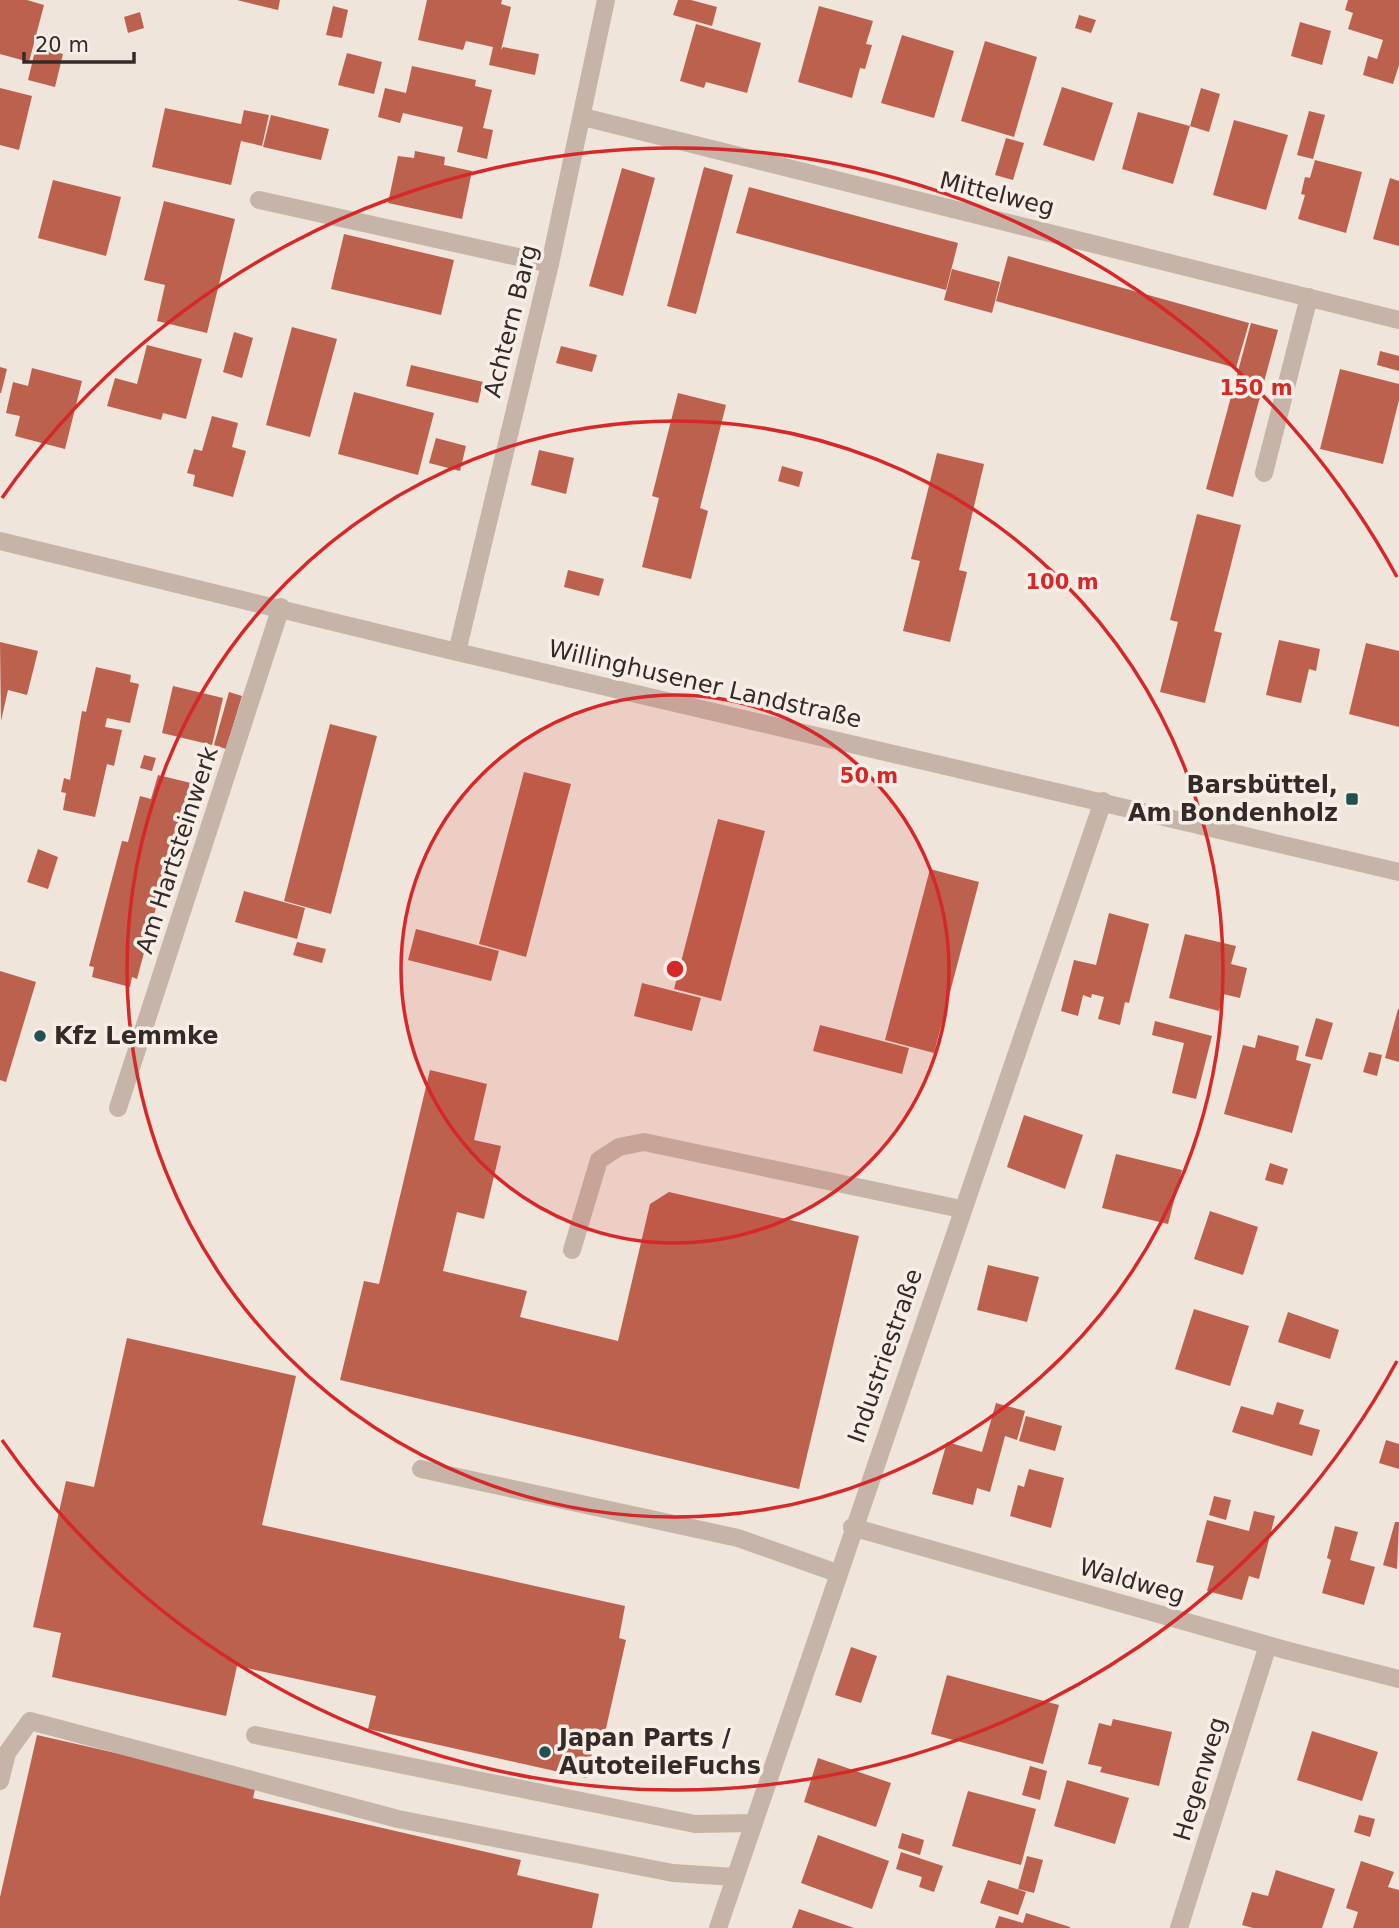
<svg xmlns="http://www.w3.org/2000/svg" width="1399" height="1928" viewBox="0 0 1399 1928" font-family="'DejaVu Sans',sans-serif">
<style>
.building{fill:#bc614d}
.lines{fill:none;stroke-linecap:round;stroke-linejoin:round}
.minor{stroke:#c6b4a8;stroke-width:18}
.ring{fill:none;stroke:#d62828;stroke-width:3.5}
.poi-dot{fill:#215152;stroke:#f7efe7;stroke-width:2.5}
.labels{text-anchor:middle;dominant-baseline:central;stroke-width:7;stroke-linejoin:round;paint-order:stroke}
.street-label{font-size:24px;fill:#342b28;stroke:#f7efe7}
.poi-label{font-size:24px;font-weight:bold;fill:#342b28;stroke:#f7efe7;text-anchor:start}
.centre{fill:#d62828;stroke:#f7efe7;stroke-width:3.5}
.ring-label{font-size:21px;text-anchor:middle;font-weight:bold;fill:#d62828;stroke:#f7efe7;stroke-width:7;stroke-linejoin:round;paint-order:stroke}
</style>
<rect width="100%" height="100%" fill="#efe5db"/>
<path class="building" d="M0 0H27L44 5 29 62 0 54Z
M237 0H280L278 10Z
M427 0H502L501 4 511 7 501 50 503 47 539 54 535 75 489 65 493 47 466 41 463 50 418 40Z
M678 0H691L717 7 712 26 673 15Z
M1348 0H1399V65L1393 84 1363 75 1368 56 1377 59 1383 40 1348 29 1353 13 1345 10Z
M333 6 348 10 342 38 326 35Z
M819 6 873 21 866 44 872 45 865 69 860 68 852 98 798 82Z
M140 12 144 28 128 33 124 17Z
M1079 15 1096 20 1091 33 1075 28Z
M1300 22 1331 31 1322 65 1291 56Z
M696 24 761 43 747 93 706 82 704 88 680 81Z
M902 35 954 51 934 118 881 103Z
M985 41 1037 57 1014 137 961 121Z
M36 47 63 54 55 87 28 80Z
M347 53 382 62 374 94 338 85Z
M412 66 476 80 475 86 492 90 483 128 493 130 487 159 457 152 463 127 403 113 400 123 378 117 385 88 406 93Z
M1062 87 1113 103 1094 161 1043 145Z
M0 88 32 96 19 150 0 145Z
M1201 88 1220 94 1209 132 1190 126Z
M165 108 241 124 244 110 269 115 262 146 241 141 231 185 152 167Z
M1309 111 1325 115 1313 159 1297 155Z
M1138 112 1190 126 1173 184 1122 169Z
M271 115 329 129 321 160 263 147Z
M1234 120 1288 135 1266 210 1213 195Z
M1006 138 1024 143 1013 180 995 175Z
M415 151 445 157 444 165 472 171 462 219 388 203 398 156 414 158Z
M1315 160 1362 172 1346 233 1298 219 1305 195 1301 194 1305 177 1310 178Z
M704 167 733 175 696 314 667 306Z
M622 168 655 178 623 296 589 286Z
M1390 178 1399 181V246L1373 239Z
M53 180 121 197 106 256 38 238Z
M749 187 958 243 946 290 736 233Z
M164 201 235 219 207 333 157 321 165 285 144 280Z
M344 234 454 260 441 315 331 289Z
M1008 256 1249 323 1236 368 996 301Z
M952 269 1000 282 992 313 944 300Z
M1251 323 1278 330 1233 497 1206 489Z
M292 327 337 339 310 437 266 425Z
M234 332 253 338 242 378 223 372Z
M147 345 202 359 186 419 163 413 161 420 107 406 115 378 137 384Z
M561 346 597 355 592 372 556 363Z
M1380 351 1399 356V371L1377 365Z
M411 365 483 382 478 403 406 386Z
M0 367 7 369 1 393H0Z
M32 368 82 381 65 449 15 436 20 416 6 413 13 382 28 386Z
M1340 369 1399 384V400L1383 464 1320 449Z
M354 392 434 413 418 475 338 454Z
M678 393 726 405 700 508 708 511 691 579 642 567 659 498 652 496Z
M212 416 238 423 232 447 246 451 233 497 193 486 195 475 187 473 194 449 202 451Z
M436 438 466 446 460 471 429 463Z
M539 450 574 458 566 494 531 485Z
M937 453 984 464 959 570 967 572 950 642 903 631 920 561 911 559Z
M782 466 803 472 799 487 778 481Z
M1197 514 1241 525 1214 631 1222 633 1205 703 1160 692 1178 622 1170 620Z
M568 570 604 579 599 596 564 587Z
M1279 640 1320 649 1316 671 1309 669 1301 703 1266 695Z
M0 642 38 651 27 695 8 690 1 721Z
M1366 643 1399 651V727L1349 714Z
M96 667 131 675 130 682 139 684 130 723 107 718 105 727 122 730 114 766 107 764 95 817 63 810 66 793 61 792 64 778 70 780 82 711 86 712Z
M173 686 223 698 212 745 162 733Z
M229 692 242 696 226 749 214 745Z
M330 724 377 736 331 914 284 901Z
M144 755 156 758 152 771 140 768Z
M524 772 571 784 526 957 479 944Z
M158 775 199 785 180 857 170 855 137 979 132 977 130 987 92 977 94 967 89 966 122 841 128 842 140 796 151 799Z
M718 819 765 831 721 1001 674 989Z
M38 849 58 857 48 889 27 882Z
M930 869 979 882 934 1053 885 1040Z
M244 891 305 908 297 939 235 922Z
M1109 913 1149 924 1129 1003 1125 1002 1120 1025 1098 1019 1104 997 1092 994 1091 998 1083 995 1078 1016 1061 1011 1074 960 1096 965Z
M416 929 499 951 491 981 408 960Z
M1185 934 1236 946 1231 964 1247 968 1240 998 1223 994 1219 1011 1169 998Z
M297 942 326 949 322 963 293 955Z
M0 971 36 982 6 1082 0 1080Z
M642 983 701 998 692 1031 634 1016Z
M1398 1009H1399V1062L1385 1058Z
M1316 1018 1333 1023 1322 1060 1305 1056Z
M1155 1021 1212 1036 1196 1099 1172 1093 1184 1043 1152 1035Z
M820 1025 909 1048 902 1074 813 1051Z
M1258 1035 1299 1046 1296 1060 1311 1064 1292 1133 1224 1114 1243 1045 1255 1048Z
M1369 1052 1382 1055 1377 1076 1363 1072Z
M430 1070 487 1084 474 1140 501 1146 484 1219 457 1212 443 1271 527 1291 520 1317 618 1341 650 1204 669 1192 859 1236 799 1489 340 1380 364 1281 379 1284Z
M1024 1115 1083 1135 1065 1189 1007 1167Z
M1116 1154 1182 1170 1168 1224 1102 1208Z
M1270 1163 1288 1169 1283 1185 1265 1180Z
M1210 1211 1258 1227 1243 1275 1194 1259Z
M988 1265 1039 1277 1027 1322 977 1310Z
M1194 1309 1249 1326 1230 1386 1175 1369Z
M1288 1312 1339 1330 1330 1359 1278 1342Z
M127 1338 296 1376 262 1525 625 1606 619 1638 626 1640 602 1746 594 1745 586 1778 368 1729 376 1696 237 1666 226 1716 52 1677 61 1633 33 1627 66 1481 94 1487Z
M1277 1402 1304 1410 1299 1424 1320 1430 1312 1456 1232 1432 1241 1406 1273 1415Z
M996 1403 1025 1411 1017 1440 1005 1436 990 1492 977 1488 973 1505 932 1494 947 1442 982 1452Z
M1026 1416 1062 1426 1055 1451 1019 1441Z
M1386 1440 1399 1444V1469L1379 1463Z
M1029 1469 1064 1478 1051 1528 1010 1516 1018 1485 1024 1487Z
M1214 1496 1231 1500 1226 1520 1209 1515Z
M1254 1511 1275 1516 1259 1579 1249 1576 1242 1600 1207 1591 1214 1566 1196 1562 1207 1520 1249 1531Z
M1395 1522H1399L1397 1569 1383 1565Z
M1335 1526 1358 1532 1350 1560 1375 1567 1364 1605 1322 1593 1331 1560 1327 1558Z
M851 1647 877 1656 861 1703 835 1695Z
M947 1675 1059 1705 1043 1764 931 1734Z
M1113 1719 1172 1732 1159 1786 1100 1772 1102 1767 1088 1764 1099 1723 1111 1726Z
M1312 1731 1378 1752 1362 1801 1297 1780Z
M37 1735 256 1785 253 1798 521 1860 517 1875 599 1894 592 1928H0V1897Z
M818 1758 891 1783 876 1827 804 1802Z
M1030 1766 1047 1771 1040 1800 1022 1795Z
M1067 1780 1129 1798 1115 1844 1054 1826Z
M968 1791 1036 1809 1021 1865 952 1846Z
M1359 1815 1375 1819 1370 1837 1354 1832Z
M902 1833 924 1840 920 1855 898 1848Z
M818 1835 889 1861 872 1909 801 1883Z
M901 1852 943 1866 934 1892 919 1887 922 1877 896 1869Z
M1027 1856 1043 1860 1034 1893 1018 1889Z
M1361 1861 1394 1872 1388 1887 1399 1890V1928H1353L1358 1912 1346 1908Z
M1276 1870 1335 1889 1322 1928H1253L1242 1925 1252 1892 1268 1896Z
M988 1880 1026 1892 1018 1915 980 1903Z
M799 1909 854 1928H792Z
M1026 1913 1070 1927V1928H995L999 1916 1023 1923Z"/>
<g class="lines">
<path class="minor" d="M583 117 1399 320
M259 200 550 264
M1264 473 1309 297
M0 541 457 652 1399 872
M457 652 550 264 606 0
M118 1108 281 607
M572 1250 599 1160 619 1147 644 1142 961 1209
M421 1469 738 1538 837 1573
M852 1527 1289 1651 1399 1679
M255 1735 695 1824 753 1823
M0 1781 7 1753 30 1721 398 1819 673 1873 735 1877
M718 1928 1103 801
M1179 1928 1268 1645"/>
</g>
<circle cx="675" cy="969" r="274" fill="#d62828" fill-opacity=".12"/>
<g class="ring">
<circle cx="675" cy="969" r="274"/>
<circle cx="675" cy="969" r="548"/>
<path d="M1397 1361A822 822 0 0 1 2 1440M2 498A822 822 0 0 1 1397 577"/>
</g>
<g class="poi-dot">
<rect x="1345" y="792" width="14" height="14" rx="3.5"/>
<circle cx="40" cy="1036" r="7"/>
<circle cx="545" cy="1752" r="7"/>
</g>
<g class="labels">
<g class="street-label">
<text transform="translate(997 194) rotate(14)">Mittelweg</text>
<text transform="translate(511 321) rotate(-76)">Achtern Barg</text>
<text transform="translate(705 684) rotate(13)">Willinghusener Landstraße</text>
<text transform="translate(177 850) rotate(-72)">Am Hartsteinwerk</text>
<text transform="translate(885 1356) rotate(-71)">Industriestraße</text>
<text transform="translate(1132 1581) rotate(16)">Waldweg</text>
<text transform="translate(1200 1779) rotate(-73)">Hegenweg</text>
</g>
<g class="poi-label">
<text x="1338" y="785" text-anchor="end">Barsbüttel,<tspan x="1338" dy="28">Am Bondenholz</tspan></text>
<text x="54" y="1036">Kfz Lemmke</text>
<text x="559" y="1738">Japan Parts /<tspan x="559" dy="28">AutoteileFuchs</tspan></text>
</g>
</g>
<circle cx="675" cy="969" r="10" class="centre"/>
<g class="ring-label">
<text x="1256" y="395">150 m</text>
<text x="1062" y="589">100 m</text>
<text x="869" y="783">50 m</text>
</g>
<path d="M24 52v10h110v-10" fill="none" stroke="#342b28" stroke-width="3.5"/>
<text x="35" y="52" font-size="21" fill="#342b28" stroke="#f7efe7" stroke-width="5" paint-order="stroke">20 m</text>
</svg>
